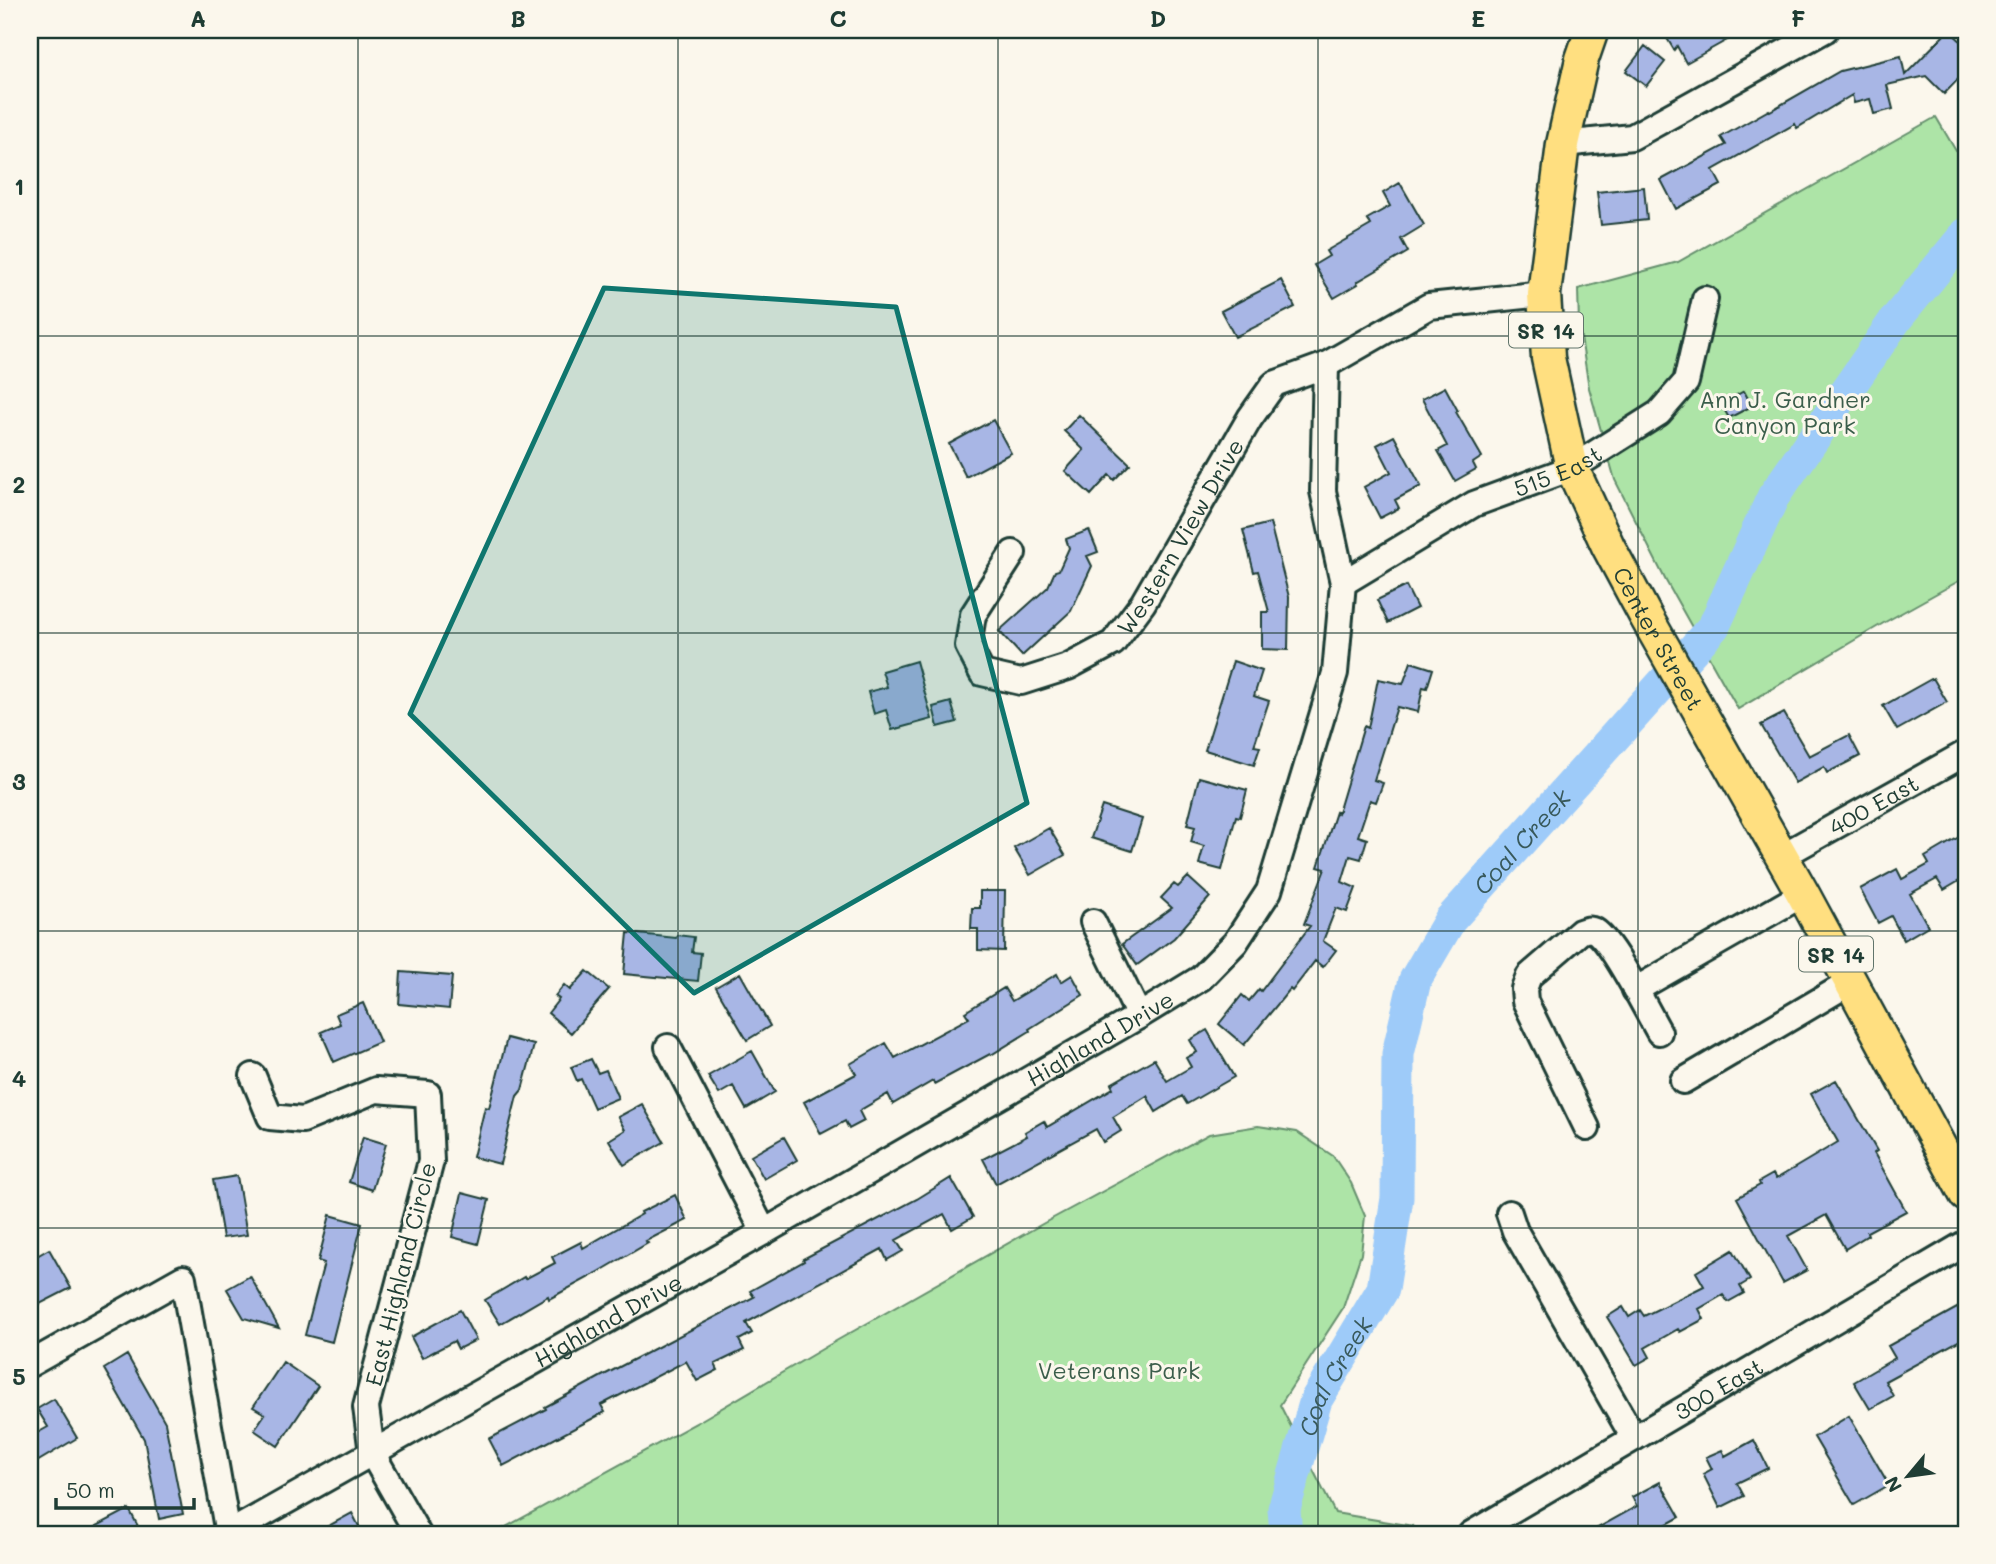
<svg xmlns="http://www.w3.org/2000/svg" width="1996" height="1564" viewBox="0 0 1996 1564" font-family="Mali,sans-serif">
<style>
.green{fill:#ade4a7;stroke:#66906e;stroke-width:2}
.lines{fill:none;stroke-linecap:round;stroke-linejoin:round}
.river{stroke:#9ecbf9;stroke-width:33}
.building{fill:#a8b6e5;stroke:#1f3d34;stroke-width:2}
.minor-casing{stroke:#1f3d34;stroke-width:30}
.major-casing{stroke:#1f3d34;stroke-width:37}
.minor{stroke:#fbf7ec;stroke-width:24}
.major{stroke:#ffdf80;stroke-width:32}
.marked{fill:#0f766e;fill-opacity:0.2;stroke:#0f766e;stroke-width:5;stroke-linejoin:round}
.grid{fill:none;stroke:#1f3d34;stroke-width:2;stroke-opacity:0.55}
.labels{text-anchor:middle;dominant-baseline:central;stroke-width:6;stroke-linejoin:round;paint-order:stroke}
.shield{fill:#fbf7ec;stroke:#61756b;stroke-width:2}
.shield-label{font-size:21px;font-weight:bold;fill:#1f3d34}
.park-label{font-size:23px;fill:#3b5e4b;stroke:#fbf7ec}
.street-label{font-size:23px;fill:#1f3d34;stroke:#fbf7ec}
.water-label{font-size:24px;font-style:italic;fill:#38595b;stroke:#fbf7ec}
.neatline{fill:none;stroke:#1f3d34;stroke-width:2.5}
.grid-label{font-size:23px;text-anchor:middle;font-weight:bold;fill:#1f3d34}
</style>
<rect width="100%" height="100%" fill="#fbf7ec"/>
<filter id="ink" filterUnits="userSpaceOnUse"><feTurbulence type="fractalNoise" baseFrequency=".0143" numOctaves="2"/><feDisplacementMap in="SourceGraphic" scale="14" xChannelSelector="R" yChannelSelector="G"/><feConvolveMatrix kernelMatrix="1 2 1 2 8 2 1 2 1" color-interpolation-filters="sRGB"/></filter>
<g filter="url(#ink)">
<path class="green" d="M1936 117 1956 151 1966 147V577L1887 621 1738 709 1666 581 1615 480 1589 388 1579 325 1578 289 1678 262Z
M1258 1126 1297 1132 1333 1156 1351 1183 1365 1216 1361 1254 1343 1308 1280 1405 1335 1513 1413 1526 1420 1534H493L698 1422 829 1345 1044 1223 1209 1134Z"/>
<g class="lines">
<path class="river" id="s1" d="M1286 1534 1284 1509 1316 1400 1383 1289 1397 1198 1398 1054 1415 980 1450 920 1714 626 1773 497 1896 319 1966 234"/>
</g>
<path class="building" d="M1662 30H1745L1686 63 1677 46 1674 50Z
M1949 30 1966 46V71L1944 94 1926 76 1887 85 1893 109 1874 114 1870 99 1854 103 1852 95 1797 128 1795 124 1713 170 1721 185 1676 209 1661 180 1726 145 1721 137 1769 110 1770 111 1840 71 1901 56 1905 75Z
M1645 46 1665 62 1646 86 1626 71Z
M1400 183 1424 225 1401 239 1408 252 1357 282 1358 284 1334 298 1314 265 1329 256 1326 251 1371 225 1367 219 1390 206 1383 193Z
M1644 187 1647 220 1601 225 1597 192Z
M1281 280 1295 307 1235 337 1221 311Z
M1445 387 1458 411 1456 412 1482 457 1473 463 1476 469 1455 481 1438 451 1447 446 1422 399Z
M1744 391 1752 406 1729 418 1721 404Z
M1079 415 1130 464 1114 480 1109 475 1091 495 1065 471 1084 450 1064 431Z
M993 420 1011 453 966 477 949 444Z
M1394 436 1421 486 1395 500 1399 508 1380 518 1364 487 1391 472 1377 445Z
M1270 523 1289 597 1288 650 1262 649V612H1269L1258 571 1254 572 1243 530Z
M1089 530 1098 552 1087 556 1092 566 1071 611 1022 656 999 631 1048 587 1055 571 1059 570 1069 548 1066 539Z
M1406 586 1417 608 1388 623 1377 600Z
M916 661 932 719 892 730 886 710 874 714 868 692 887 687 882 671Z
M1233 661 1262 671 1254 696 1269 701 1254 746 1260 747 1254 765 1205 750Z
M1411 662 1433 669 1427 688 1423 687 1418 712 1397 707 1374 780 1383 783 1376 802 1370 800 1358 836 1367 839 1361 859 1350 856 1342 882 1356 888 1347 912 1336 908 1323 941 1336 950 1323 967 1315 961 1292 991 1290 989 1244 1045 1219 1024 1242 995 1249 1001 1259 989 1261 991 1310 926 1304 924 1325 869 1318 867 1336 812 1338 813 1364 726 1368 728 1378 679 1403 684Z
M1933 678 1947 702 1897 730 1883 706Z
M951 702 957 722 938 727 933 707Z
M1784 713 1809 756 1849 735 1860 756 1827 773 1824 767 1795 783 1761 725Z
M1199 777 1247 790 1240 817 1236 816 1222 870 1199 864 1204 846 1191 842 1195 827 1187 825Z
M1102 806 1142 819 1132 851 1091 838Z
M1049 828 1065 855 1030 875 1014 848Z
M1966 833V877L1944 890 1937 879 1910 894 1928 926 1904 940 1891 916 1878 923 1860 889 1897 869 1902 879 1929 864 1925 857Z
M1188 877 1210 897 1174 938 1137 965 1122 944 1172 908 1161 898 1174 884 1178 887Z
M980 891H1005L1004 951 978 950V929H971L972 908H980Z
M628 933 676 938 677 935 694 937 692 952 701 953 698 981 624 974Z
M587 971 609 989 571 1033 548 1013 559 999 555 996 564 985 570 990Z
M401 972 452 976 449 1009 399 1004Z
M740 973 770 1026 747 1040 716 987Z
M1057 974 1061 982 1072 975 1083 995 1029 1029 1030 1031 991 1055 990 1054 934 1084 933 1081 893 1104 888 1094 859 1111 864 1121 849 1129 845 1121 821 1134 804 1102 856 1074 850 1064 886 1043 895 1058 969 1018 965 1012 1004 988 1012 1001Z
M363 1003 380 1042 334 1062 321 1032 340 1024 336 1014Z
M1207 1030 1234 1077 1187 1104 1182 1096 1156 1112 1147 1096 1113 1117 1121 1131 1103 1142 1096 1129 996 1184 983 1159 1027 1136 1025 1132 1044 1121 1047 1127 1113 1088 1111 1084 1154 1059 1167 1081 1191 1067 1186 1058 1197 1052 1190 1040Z
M507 1038 534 1045 522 1090 517 1096 500 1164 473 1157 485 1107 489 1108Z
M752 1051 775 1092 746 1109 733 1086 719 1094 708 1076Z
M591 1059 598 1073 606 1070 618 1098 594 1108 581 1079 577 1081 571 1067Z
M1836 1080 1877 1151 1874 1153 1906 1211 1867 1232 1868 1235 1845 1249 1826 1215 1788 1236 1807 1270 1783 1283 1737 1198 1760 1185 1759 1182 1773 1174 1776 1179 1838 1142 1811 1094Z
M642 1104 664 1142 624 1165 609 1140 625 1130 618 1117Z
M363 1137 386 1144 372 1190 349 1182Z
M784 1137 797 1160 764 1179 751 1156Z
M237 1176 247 1235 223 1238 213 1180Z
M951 1178 973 1217 952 1229 944 1214 896 1240 903 1251 887 1260 882 1249 746 1323 752 1333 739 1340 744 1350 715 1364 718 1370 697 1381 686 1361 601 1405 605 1412 503 1466 489 1439 546 1409 545 1407 602 1376 754 1297 750 1291 804 1261 803 1259 917 1199Z
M462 1193 489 1200 478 1244 452 1237Z
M675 1195 687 1220 646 1241 648 1243 597 1273 549 1299 548 1296 500 1324 485 1300 524 1277 525 1279 555 1263 552 1257 581 1242 583 1248 642 1214 641 1212Z
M330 1215 362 1224 332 1342 305 1335 324 1263 318 1261Z
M49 1249 71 1288 34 1307 30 1299V1260Z
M1733 1250 1750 1280 1740 1286 1744 1293 1728 1302 1723 1295 1699 1309 1704 1319 1680 1332 1678 1329 1645 1348 1650 1357 1636 1365 1607 1317 1623 1307 1629 1317 1640 1310 1644 1316 1704 1286 1696 1272Z
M250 1276 279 1328 244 1318 227 1289Z
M1966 1303V1337L1885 1381 1893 1396 1870 1409 1854 1382 1895 1358 1888 1346Z
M460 1310 476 1340 458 1349 454 1341 422 1358 411 1337Z
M127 1355 165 1422 183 1514 159 1519 144 1439 104 1369Z
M283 1362 318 1386 278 1446 254 1430 265 1414 253 1407Z
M54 1399 77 1438 30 1466V1437L48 1427 37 1409Z
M1849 1416 1889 1485 1854 1505 1814 1437Z
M1754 1440 1768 1468 1737 1483 1744 1496 1720 1508 1703 1474 1712 1469 1706 1457 1722 1450 1725 1456Z
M1660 1482 1680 1517 1649 1534H1587L1637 1506 1632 1497Z
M129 1509 142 1534H82Z
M352 1513 363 1534H314Z"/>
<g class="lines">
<defs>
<g id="minor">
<path d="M1563 144 1632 137 1825 30"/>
<path id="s2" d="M1013 553 973 615 968 646 982 673 1021 682 1068 667 1113 643 1143 603 1250 418 1274 384 1326 365 1429 306 1544 294"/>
<path id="s3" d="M1343 583 1474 504 1572 468 1659 413 1686 382 1705 299"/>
<path id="s4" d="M1782 856 1966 753"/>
<path d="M1093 922 1139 1016"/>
<path d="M1635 990 1803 894"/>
<path d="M668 1047 764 1232"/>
<path d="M253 1076 270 1117 303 1120 376 1090 428 1094 431 1161 366 1407 372 1453 418 1534"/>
<path d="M1683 1081 1851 982"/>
<path d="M1587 1128 1525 1001 1524 989 1529 976 1580 932C1585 930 1589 928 1595 931 1612 941 1647 1011 1659 1032"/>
<path d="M1509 1213 1515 1231 1634 1438"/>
<path d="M30 1364 183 1278 228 1534"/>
<path id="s5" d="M228 1534 764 1232 1139 1016 1201 978 1235 943 1269 891 1335 673 1343 583 1323 491 1326 365"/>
<path id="s6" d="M1471 1534 1966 1243"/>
</g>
<g id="major">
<path id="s7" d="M1592 30 1582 59 1563 144 1544 294 1548 358 1572 468 1608 546 1645 615 1803 894 1966 1195"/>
</g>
</defs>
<use href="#minor" class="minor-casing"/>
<use href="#major" class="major-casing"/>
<use href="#minor" class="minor"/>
<use href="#major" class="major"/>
</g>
</g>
<path class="marked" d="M604 288 896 307 1027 803 694 993 410 714Z"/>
<path class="grid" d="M358 30V1534M678 30V1534M998 30V1534M1318 30V1534M1638 30V1534M30 336H1966M30 633H1966M30 931H1966M30 1228H1966"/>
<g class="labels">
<g class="shield">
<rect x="1509" y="312.5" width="74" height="35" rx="5"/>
<rect x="1799" y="936.5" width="74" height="35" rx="5"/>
</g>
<g class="shield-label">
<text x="1546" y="330">SR 14</text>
<text x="1836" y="954">SR 14</text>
</g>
<g class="park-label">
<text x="1785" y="399">Ann J. Gardner<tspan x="1785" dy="26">Canyon Park</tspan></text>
<text x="1119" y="1370">Veterans Park</text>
</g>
<g class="street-label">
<text stroke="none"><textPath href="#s3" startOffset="243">515 East</textPath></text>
<text stroke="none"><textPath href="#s2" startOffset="402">Western View Drive</textPath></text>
<text stroke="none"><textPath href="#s7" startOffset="637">Center Street</textPath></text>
<text stroke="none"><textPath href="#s4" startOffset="105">400 East</textPath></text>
<text stroke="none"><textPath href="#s5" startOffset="1003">Highland Drive</textPath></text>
<text transform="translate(400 1274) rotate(-76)">East Highland Circle</text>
<text stroke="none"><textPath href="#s5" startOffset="436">Highland Drive</textPath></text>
<text stroke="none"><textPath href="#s6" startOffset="287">300 East</textPath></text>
</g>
<g class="water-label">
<text stroke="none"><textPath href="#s1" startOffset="756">Coal Creek</textPath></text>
<text stroke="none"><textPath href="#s1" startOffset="168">Coal Creek</textPath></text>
</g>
</g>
<rect width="1996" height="1564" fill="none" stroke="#fbf7ec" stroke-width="77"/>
<g transform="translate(1908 1476) rotate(241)" stroke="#fbf7ec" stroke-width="5" paint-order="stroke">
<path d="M0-5L12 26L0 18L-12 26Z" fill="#1f3d34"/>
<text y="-10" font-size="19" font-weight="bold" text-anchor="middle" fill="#1f3d34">N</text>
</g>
<path d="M56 1498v10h138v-10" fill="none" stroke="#1f3d34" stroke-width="3.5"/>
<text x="66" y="1498" font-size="21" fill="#1f3d34" stroke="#fbf7ec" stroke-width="5" paint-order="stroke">50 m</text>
<rect x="38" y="38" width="1920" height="1488" class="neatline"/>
<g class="grid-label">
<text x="198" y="27">A</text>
<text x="518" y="27">B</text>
<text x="838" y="27">C</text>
<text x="1158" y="27">D</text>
<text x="1478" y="27">E</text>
<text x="1798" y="27">F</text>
<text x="19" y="195">1</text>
<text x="19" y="493">2</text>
<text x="19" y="790">3</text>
<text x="19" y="1087">4</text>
<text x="19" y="1385">5</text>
</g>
</svg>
